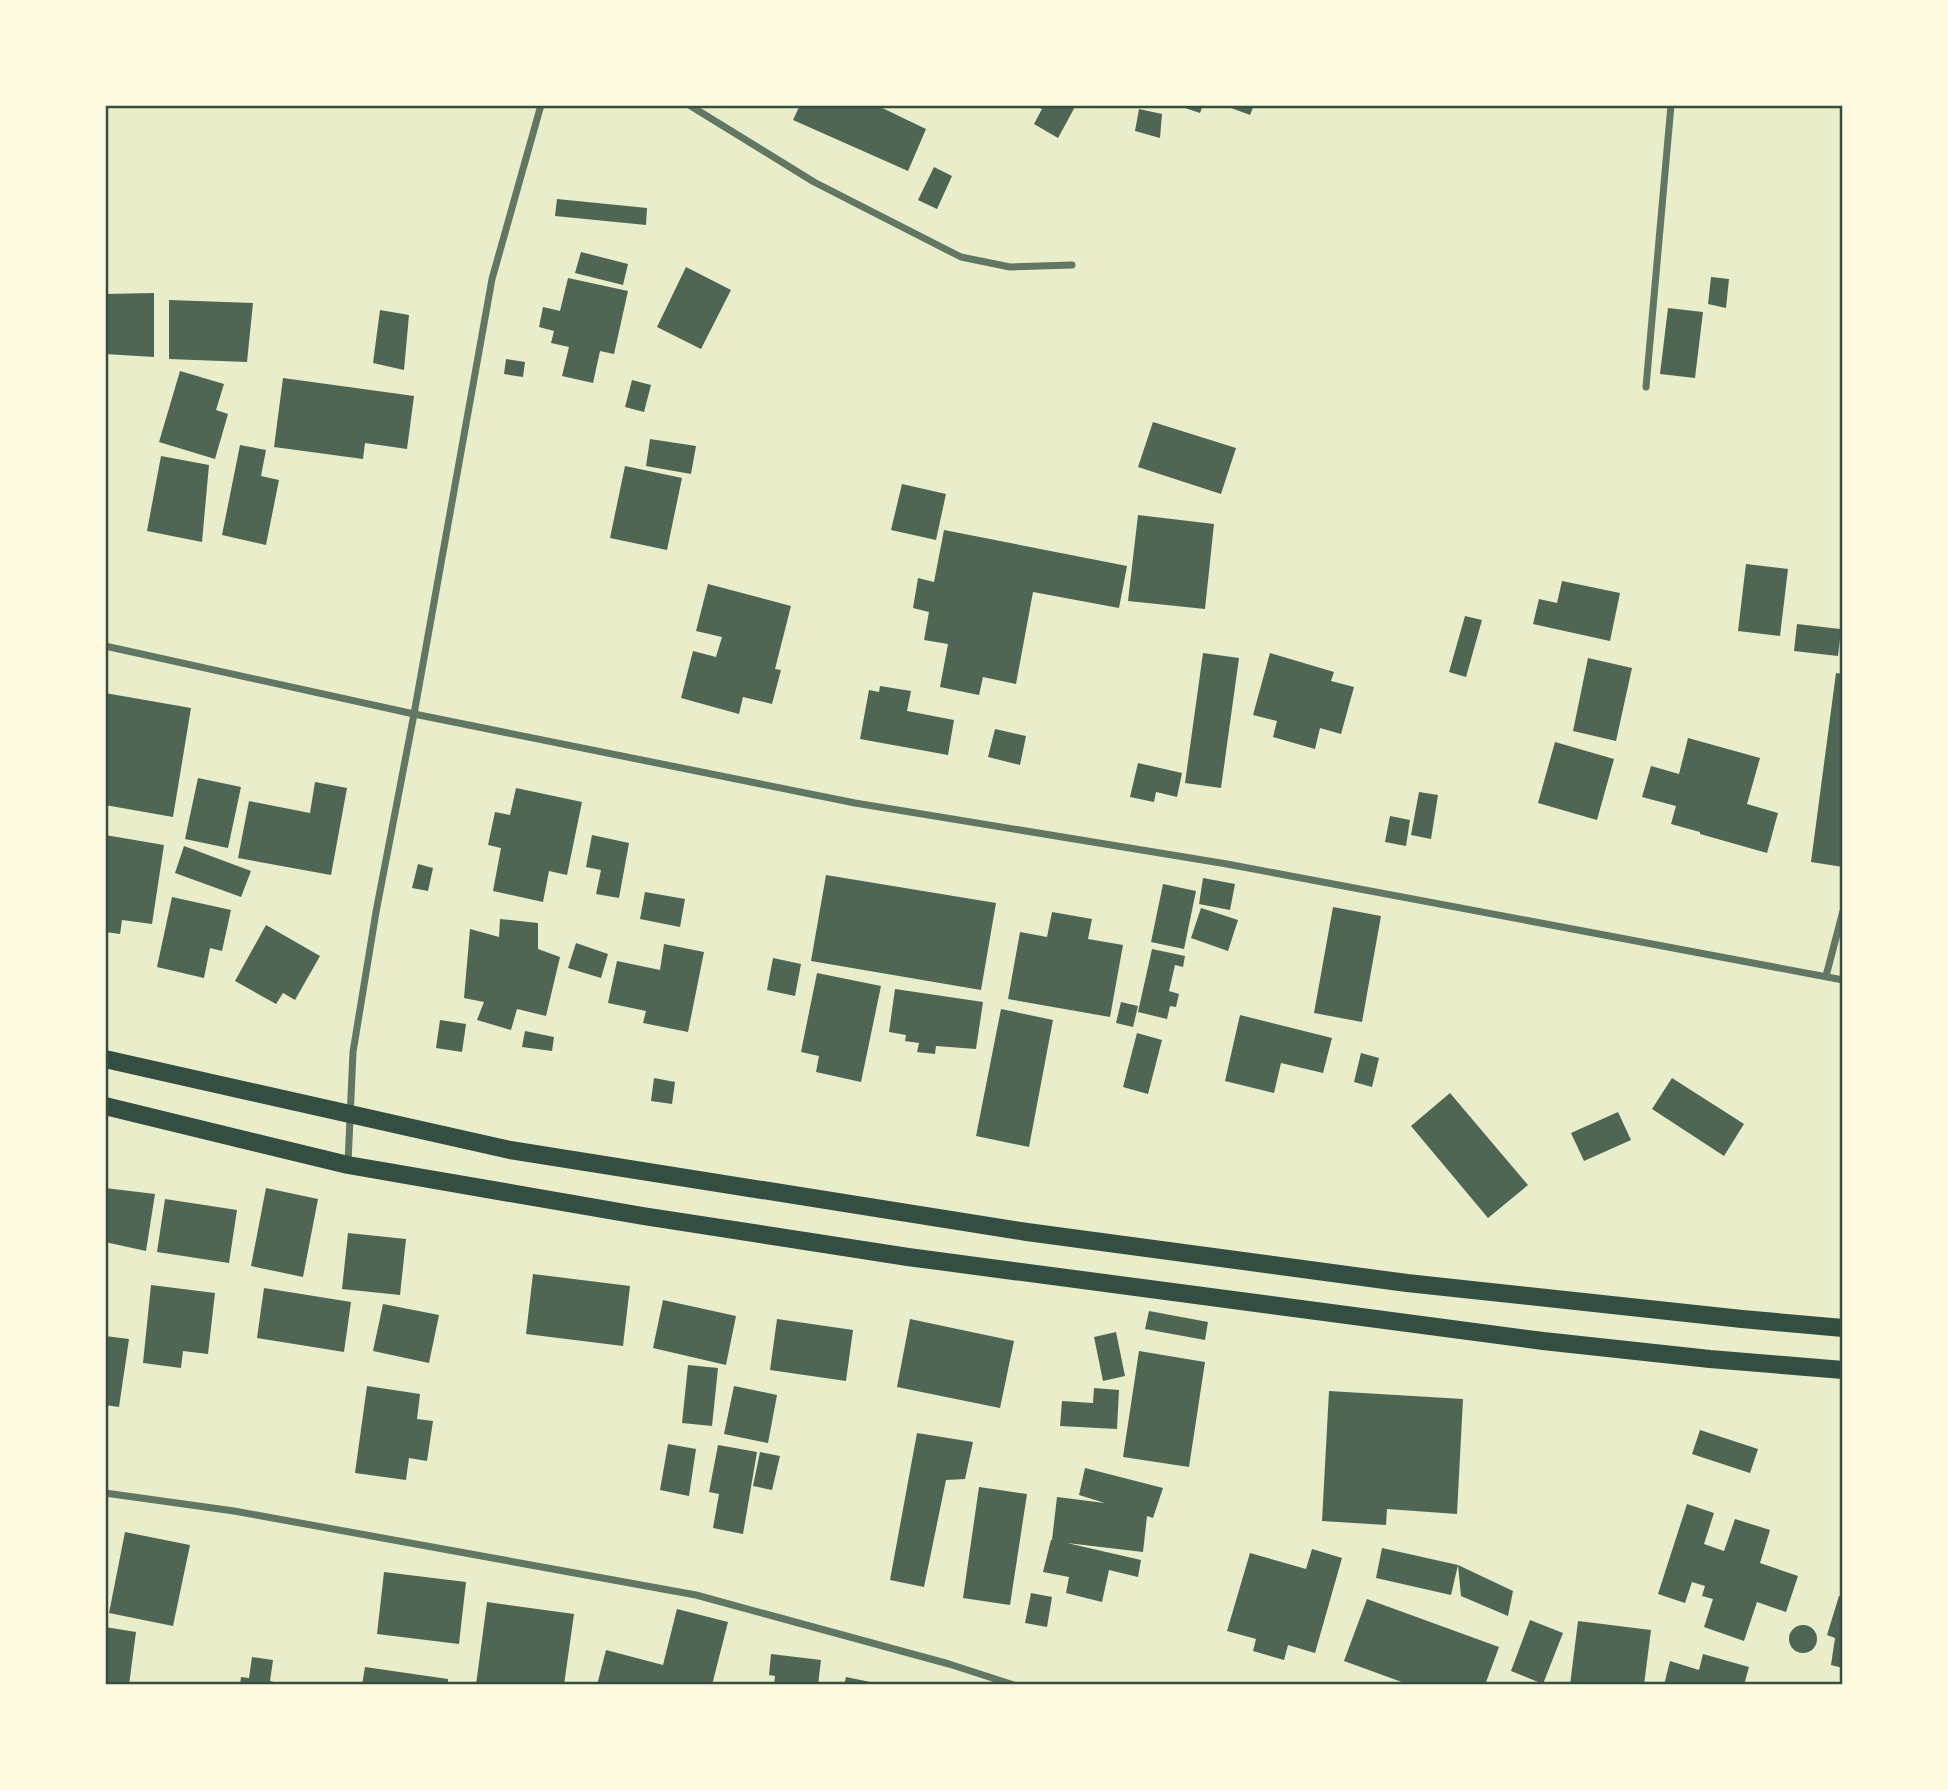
<svg xmlns="http://www.w3.org/2000/svg" width="1948" height="1790" viewBox="0 0 1948 1790" font-family="'Source Sans 3',sans-serif">
<style>
.building{fill:#4f6655}
.lines{fill:none;stroke-linecap:round;stroke-linejoin:round}
.minor{stroke:#617663;stroke-width:7}
.primary{stroke:#344e41;stroke-width:18}
.neatline{fill:none;stroke:#344e41;stroke-width:2.5}
</style>
<rect width="100%" height="100%" fill="#e9edc9"/>
<path class="building" d="M800 105H876L926 129 908 171 793 120Z
M1034 105H1076L1058 138 1034 124 1042 109Z
M1186 105H1203L1200 113 1185 108Z
M1223 105H1254L1250 115Z
M1139 109 1162 114 1160 138 1135 131Z
M934 167 952 176 937 209 918 200Z
M557 199 647 208 646 225 555 216Z
M581 252 628 264 623 285 575 273Z
M686 267 731 290 701 349 657 327Z
M1711 277 1729 279 1726 308 1708 304Z
M568 278 628 291 614 354 600 351 593 383 562 376 569 347 551 343 554 331 539 327 543 307 560 311Z
M154 293V357L105 354V294Z
M169 300 253 303 247 362 169 359Z
M1668 308 1703 312 1695 378 1660 374Z
M380 310 409 315 404 370 373 363Z
M506 359 525 362 523 377 504 374Z
M180 371 224 384 216 410 228 414 215 459 159 442Z
M283 378 414 396 407 449 365 443 363 459 274 447Z
M632 380 651 385 644 412 625 407Z
M1153 422 1236 448 1221 494 1138 467Z
M650 439 696 446 691 474 646 466Z
M240 445 266 450 261 476 279 480 266 545 222 535Z
M161 456 209 465 202 542 147 531Z
M625 466 682 478 667 550 610 538Z
M902 484 946 494 936 540 891 530Z
M1138 515 1214 524 1205 609 1128 601Z
M944 530 1127 566 1119 608 1033 592 1016 684 983 677 979 695 940 687 948 644 924 640 929 612 913 608 918 578 934 582Z
M1746 564 1788 569 1780 636 1738 631Z
M1562 581 1620 593 1610 641 1533 624 1539 599 1557 603Z
M708 584 791 606 775 669 781 670 772 704 743 697 739 714 681 698 693 651 716 657 722 637 696 631Z
M1465 616 1482 620 1466 677 1449 672Z
M1841 616H1843V639H1840L1838 656 1794 651 1797 624 1840 629Z
M1203 653 1239 658 1221 788 1185 783Z
M1270 653 1334 672 1331 681 1354 687 1341 734 1320 728 1315 749 1273 737 1277 721 1253 715Z
M1588 658 1632 668 1616 741 1573 731Z
M1836 673 1843 674V867L1811 862Z
M880 686 911 691 907 711 954 720 948 755 860 739 869 690 879 692Z
M105 693 191 708 173 817 105 805Z
M995 729 1026 736 1020 765 988 757Z
M1688 738 1760 758 1747 804 1778 813 1767 853 1700 834V832L1671 824 1676 806 1642 797 1651 766 1679 774Z
M1555 742 1614 759 1597 820 1538 803Z
M1138 763 1182 773 1177 797 1156 792 1154 802 1130 797Z
M198 778 241 787 228 848 185 839Z
M315 782 347 788 331 875 238 858 249 801 310 813Z
M516 788 582 802 567 875 549 871 543 902 493 891 501 848 488 845 495 812 510 815Z
M1419 792 1438 795 1431 839 1411 835Z
M1390 816 1410 820 1406 846 1385 842Z
M105 835 164 845 152 924 122 920 120 934 105 932Z
M592 835 629 843 619 898 596 894 601 870 586 867Z
M184 846 251 871 241 897 175 873Z
M418 864 433 868 428 891 412 888Z
M826 875 996 903 981 990 811 961Z
M1203 878 1235 884 1230 910 1199 904Z
M1163 884 1196 891 1184 949 1151 942Z
M645 892 685 899 680 927 640 919Z
M172 897 231 910 222 951 210 948 204 978 157 967Z
M1333 907 1381 916 1362 1022 1314 1013Z
M1201 908 1238 920 1228 951 1191 938Z
M1052 912 1092 919 1088 939 1123 945 1110 1017 1008 999 1020 932 1047 937Z
M500 919 538 923V949L560 957 546 1016 517 1009 511 1030 477 1020 484 1002 464 998 470 929 499 937Z
M266 925 320 956 295 1000 283 993 276 1004 235 981Z
M576 943 608 954 601 978 568 968Z
M664 944 704 952 688 1032 643 1023 646 1011 608 1003 617 961 660 970Z
M1152 949 1185 956 1183 967 1175 965 1169 991 1179 994 1176 1007 1170 1006 1167 1019 1138 1012Z
M773 958 801 964 795 996 767 990Z
M817 973 881 986 861 1082 816 1072 819 1056 801 1052Z
M895 989 983 1002 976 1049 936 1046 935 1054 917 1052 919 1043 905 1041 906 1035 889 1032Z
M1121 1002 1138 1006 1133 1027 1116 1023Z
M1001 1009 1053 1020 1029 1147 976 1136Z
M1240 1015 1332 1038 1323 1073 1281 1063 1274 1093 1225 1081Z
M440 1020 466 1024 462 1052 436 1048Z
M525 1031 554 1037 552 1051 522 1047Z
M1137 1033 1162 1040 1148 1094 1123 1087Z
M1361 1053 1379 1058 1372 1087 1354 1082Z
M654 1078 675 1082 672 1104 651 1101Z
M1672 1078 1744 1124 1724 1156 1652 1109Z
M1450 1093 1528 1185 1488 1218 1411 1126Z
M1618 1112 1631 1140 1584 1161 1571 1133Z
M105 1188 155 1194 146 1251 105 1242Z
M266 1188 318 1199 303 1277 251 1266Z
M165 1199 237 1210 229 1263 157 1252Z
M348 1233 406 1239 400 1295 342 1289Z
M533 1274 630 1286 623 1346 526 1334Z
M151 1285 215 1293 208 1354 183 1351 181 1368 143 1363Z
M264 1288 351 1302 344 1352 257 1338Z
M663 1300 736 1316 726 1365 653 1348Z
M383 1304 439 1315 429 1363 373 1351Z
M1149 1311 1208 1322 1205 1340 1145 1329Z
M777 1319 853 1330 846 1381 770 1370Z
M910 1319 1014 1341 1000 1408 897 1387Z
M1116 1332 1125 1376 1103 1381 1094 1337Z
M105 1336 129 1339 119 1407 105 1405Z
M1139 1351 1205 1362 1189 1467 1123 1457Z
M688 1365 718 1368 712 1426 682 1423Z
M367 1386 420 1394 417 1419 433 1421 427 1461 409 1458 406 1480 355 1473Z
M734 1386 777 1395 768 1443 724 1434Z
M1094 1388 1119 1390 1117 1429 1060 1426 1062 1401 1093 1403Z
M1329 1391 1463 1399 1457 1514 1387 1509 1386 1525 1322 1521Z
M1700 1430 1758 1449 1750 1473 1692 1454Z
M917 1433 973 1442 965 1479 946 1480 924 1587 890 1580Z
M668 1444 696 1449 689 1496 660 1490Z
M718 1445 757 1452 743 1534 713 1528 719 1494 709 1492Z
M760 1452 780 1456 772 1490 753 1486Z
M1085 1468 1163 1488 1153 1518 1147 1516 1143 1552 1067 1543 1141 1560 1138 1577 1109 1570 1102 1602 1066 1593 1069 1577 1043 1572 1051 1540H1052L1057 1497 1105 1503 1079 1495Z
M979 1487 1027 1494 1010 1605 963 1598Z
M1687 1504 1714 1513 1704 1544 1724 1551 1735 1519 1770 1530 1760 1563 1798 1576 1786 1612 1757 1602 1744 1641 1704 1627 1713 1599 1702 1596 1705 1586 1692 1582 1685 1603 1658 1594Z
M125 1532 190 1545 173 1626 109 1613Z
M1382 1548 1458 1565 1451 1595 1376 1578Z
M1312 1549 1342 1558 1315 1653 1288 1645 1284 1660 1253 1651 1256 1639 1227 1631 1250 1553 1306 1569Z
M1458 1565 1513 1591 1508 1616 1461 1596Z
M384 1572 466 1582 459 1644 377 1634Z
M1031 1593 1052 1597 1047 1627 1025 1623Z
M1839 1596H1843V1668L1831 1665 1835 1638 1827 1635Z
M1367 1599 1499 1647 1485 1685H1410L1344 1661Z
M487 1602 574 1614 564 1685H476Z
M677 1609 728 1622 712 1685H597L606 1650 663 1665Z
M1530 1620 1563 1633 1543 1684 1511 1671Z
M1578 1621 1651 1630 1644 1685H1570Z
M1789 1639a14 14 0 1 1 28 0a14 14 0 1 1-28 0Z
M105 1627 136 1632 129 1685H105Z
M771 1654 821 1660 818 1685H774L775 1676 769 1675Z
M1703 1654 1749 1667 1744 1685H1664L1670 1661 1699 1670Z
M252 1657 273 1660 270 1681 282 1684V1685H240L241 1677 249 1678Z
M365 1667 448 1679V1685H362Z
M846 1677 880 1684 879 1685H844Z"/>
<g class="lines">
<path class="minor" d="M689 105 814 182 961 257 1010 267 1072 265
M1646 387 1671 105
M105 646 414 714 855 803 1227 864 1843 980
M1826 976 1843 911
M348 1163 353 1052 376 912 414 714 492 279 541 105
M105 1493 234 1511 696 1595 949 1664 1014 1685"/>
<path class="primary" d="M105 1059 510 1150 1027 1232 1407 1283 1742 1319 1843 1328
M105 1106 348 1165 643 1216 908 1257 1543 1341 1710 1359 1843 1370"/>
</g>
<rect width="1948" height="1790" fill="none" stroke="#fefae0" stroke-width="214"/>
<rect x="107" y="107" width="1734" height="1576" class="neatline"/>
</svg>
